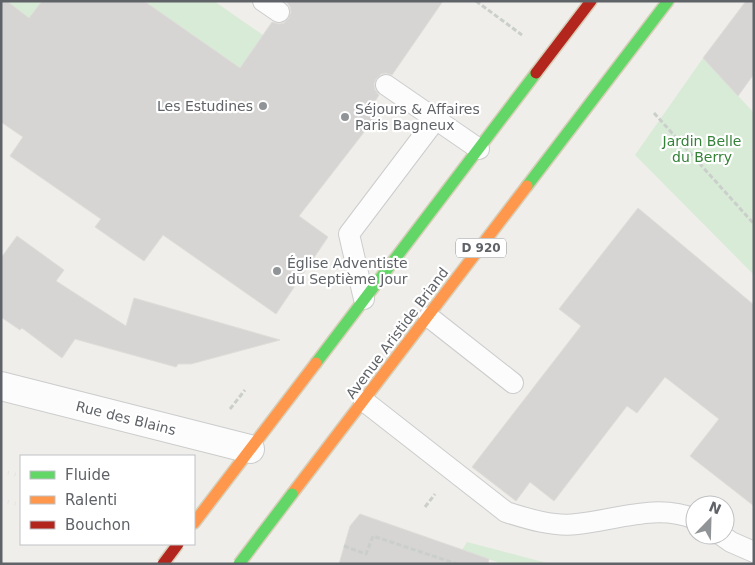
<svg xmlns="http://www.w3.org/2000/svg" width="755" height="565" viewBox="0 0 755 565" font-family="'DejaVu Sans',sans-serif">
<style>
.green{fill:#d8ebd6}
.building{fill:#d6d5d3;stroke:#deddd9}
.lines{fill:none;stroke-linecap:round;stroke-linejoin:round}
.lane-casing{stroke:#cbcccc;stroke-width:22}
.street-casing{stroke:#cbcccc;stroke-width:30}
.fast-casing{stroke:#d7ceb8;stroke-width:14}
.slow-casing{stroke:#d7ceb8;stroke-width:14}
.jam-casing{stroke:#d7ceb8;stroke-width:14}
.path{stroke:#cacfcc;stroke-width:3;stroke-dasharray:5 2.5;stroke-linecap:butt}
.lane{stroke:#fdfcfc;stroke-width:20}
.street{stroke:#fdfcfc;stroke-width:28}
.fast{stroke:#63d668;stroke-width:11}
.slow{stroke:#ff974d;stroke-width:11}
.jam{stroke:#b3261e;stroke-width:11}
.rail{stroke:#e4e4e4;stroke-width:4;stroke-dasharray:1 6;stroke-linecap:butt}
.fast-bridge-casing{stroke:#d7ceb8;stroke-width:14;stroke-linecap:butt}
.jam-bridge-casing{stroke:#d7ceb8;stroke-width:14;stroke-linecap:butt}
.fast-bridge{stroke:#63d668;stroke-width:11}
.jam-bridge{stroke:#b3261e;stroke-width:11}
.poi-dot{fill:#919496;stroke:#fff;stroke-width:2}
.labels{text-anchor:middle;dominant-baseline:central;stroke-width:4.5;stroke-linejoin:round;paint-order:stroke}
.shield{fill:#fff;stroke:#8f9295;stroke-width:1}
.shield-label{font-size:12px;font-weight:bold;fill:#5f6368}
.poi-label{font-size:14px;fill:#5f6368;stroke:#fff;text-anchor:start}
.park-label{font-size:14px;fill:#348238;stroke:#fff}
.street-label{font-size:14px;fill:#5f6368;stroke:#fff}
</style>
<rect width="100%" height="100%" fill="#efeeea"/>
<path class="green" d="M7 1H42L29 18Z
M144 1H214L263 35 240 68Z
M703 58 754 113V275L635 155Z
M467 542 551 564H498L497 562 462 550Z"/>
<path class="building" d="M1 1H7L29 18 42 1H144L240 68 272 22 279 24 284 23 288 19 291 12 290 7 286 1H443L392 75 386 73 381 74 376 79 374 84 375 90 379 95 374 103 382 109 299 216 328 237 276 314 163 235 144 261 95 227 101 219 10 156 23 137 1 122Z
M746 1H754V74L738 96 703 58Z
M638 208 754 305V506L690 456 719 419 665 377 637 413 627 406 554 501 530 482 516 501 472 467 581 326 559 309Z
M17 236 64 270 56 281 126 326 134 298 280 340 191 364H178L176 367 75 339 62 358 22 328 20 330 1 317V258Z
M360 514 489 559 488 564H339L350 526Z"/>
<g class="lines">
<defs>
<path id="lane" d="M263 1 279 12
M386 85 479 149
M364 299 349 234 436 119
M429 317 513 383
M364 401 506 512C528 519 554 527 577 524 616 520 657 503 695 519
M721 535 731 542 754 552"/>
<path id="street" d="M1 386 250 449"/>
<path id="fast" d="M527 186 668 1
M316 363 536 73"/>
<path id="slow" d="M292 494 527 186
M194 523 316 363"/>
<path id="jam" d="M536 73 591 1"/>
</defs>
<use href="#lane" class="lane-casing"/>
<use href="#street" class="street-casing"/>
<use href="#fast" class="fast-casing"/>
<use href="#slow" class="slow-casing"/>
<use href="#jam" class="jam-casing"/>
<path class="path" d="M476 1 522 35
M654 113 754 224
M230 409 245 390
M425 507 435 494
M344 546 366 554 373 536 457 564"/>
<use href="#lane" class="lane"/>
<use href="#street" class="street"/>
<use href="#fast" class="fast"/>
<use href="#slow" class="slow"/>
<use href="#jam" class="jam"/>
<path class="rail" d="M1 471 21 476
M1 500 21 505"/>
<defs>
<path id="fast-bridge" d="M239 564 292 494"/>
<path id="jam-bridge" d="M163 564 178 544"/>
</defs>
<use href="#fast-bridge" class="fast-bridge-casing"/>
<use href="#jam-bridge" class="jam-bridge-casing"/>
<use href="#fast-bridge" class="fast-bridge"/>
<use href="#jam-bridge" class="jam-bridge"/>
</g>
<g class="poi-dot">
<circle cx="263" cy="106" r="5"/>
<circle cx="345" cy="117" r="5"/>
<circle cx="277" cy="271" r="5"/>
</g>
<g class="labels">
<rect class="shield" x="456" y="238.5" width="50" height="19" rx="4"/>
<g class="shield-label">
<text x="481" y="248">D 920</text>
</g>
<g class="poi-label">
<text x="253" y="106" text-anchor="end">Les Estudines</text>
<text x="355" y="109">Séjours &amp; Affaires<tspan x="355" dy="16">Paris Bagneux</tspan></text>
<text x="287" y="263">Église Adventiste<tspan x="287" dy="16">du Septième Jour</tspan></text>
</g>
<g class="park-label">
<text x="702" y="141">Jardin Belle<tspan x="702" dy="16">du Berry</tspan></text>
</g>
<g class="street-label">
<text transform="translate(397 333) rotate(-53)">Avenue Aristide Briand</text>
<text transform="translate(126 418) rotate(14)">Rue des Blains</text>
</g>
</g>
<rect width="755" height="565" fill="none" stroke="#5f6368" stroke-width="5"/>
<rect x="20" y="455" width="175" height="90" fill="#ffffff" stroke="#bfc1c3"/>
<rect x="30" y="471" width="25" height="8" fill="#63d668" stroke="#bfc1c3"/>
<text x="65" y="480" font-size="15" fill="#5f6368">Fluide</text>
<rect x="30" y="496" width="25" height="8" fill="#ff974d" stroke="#bfc1c3"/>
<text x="65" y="505" font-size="15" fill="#5f6368">Ralenti</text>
<rect x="30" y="521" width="25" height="8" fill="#b3261e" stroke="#bfc1c3"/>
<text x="65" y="530" font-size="15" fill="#5f6368">Bouchon</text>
<g transform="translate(710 520) rotate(23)"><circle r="24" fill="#ffffff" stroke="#bfc1c3"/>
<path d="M0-4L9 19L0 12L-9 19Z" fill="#919496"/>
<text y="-8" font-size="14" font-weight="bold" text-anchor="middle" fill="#5f6368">N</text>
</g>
</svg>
